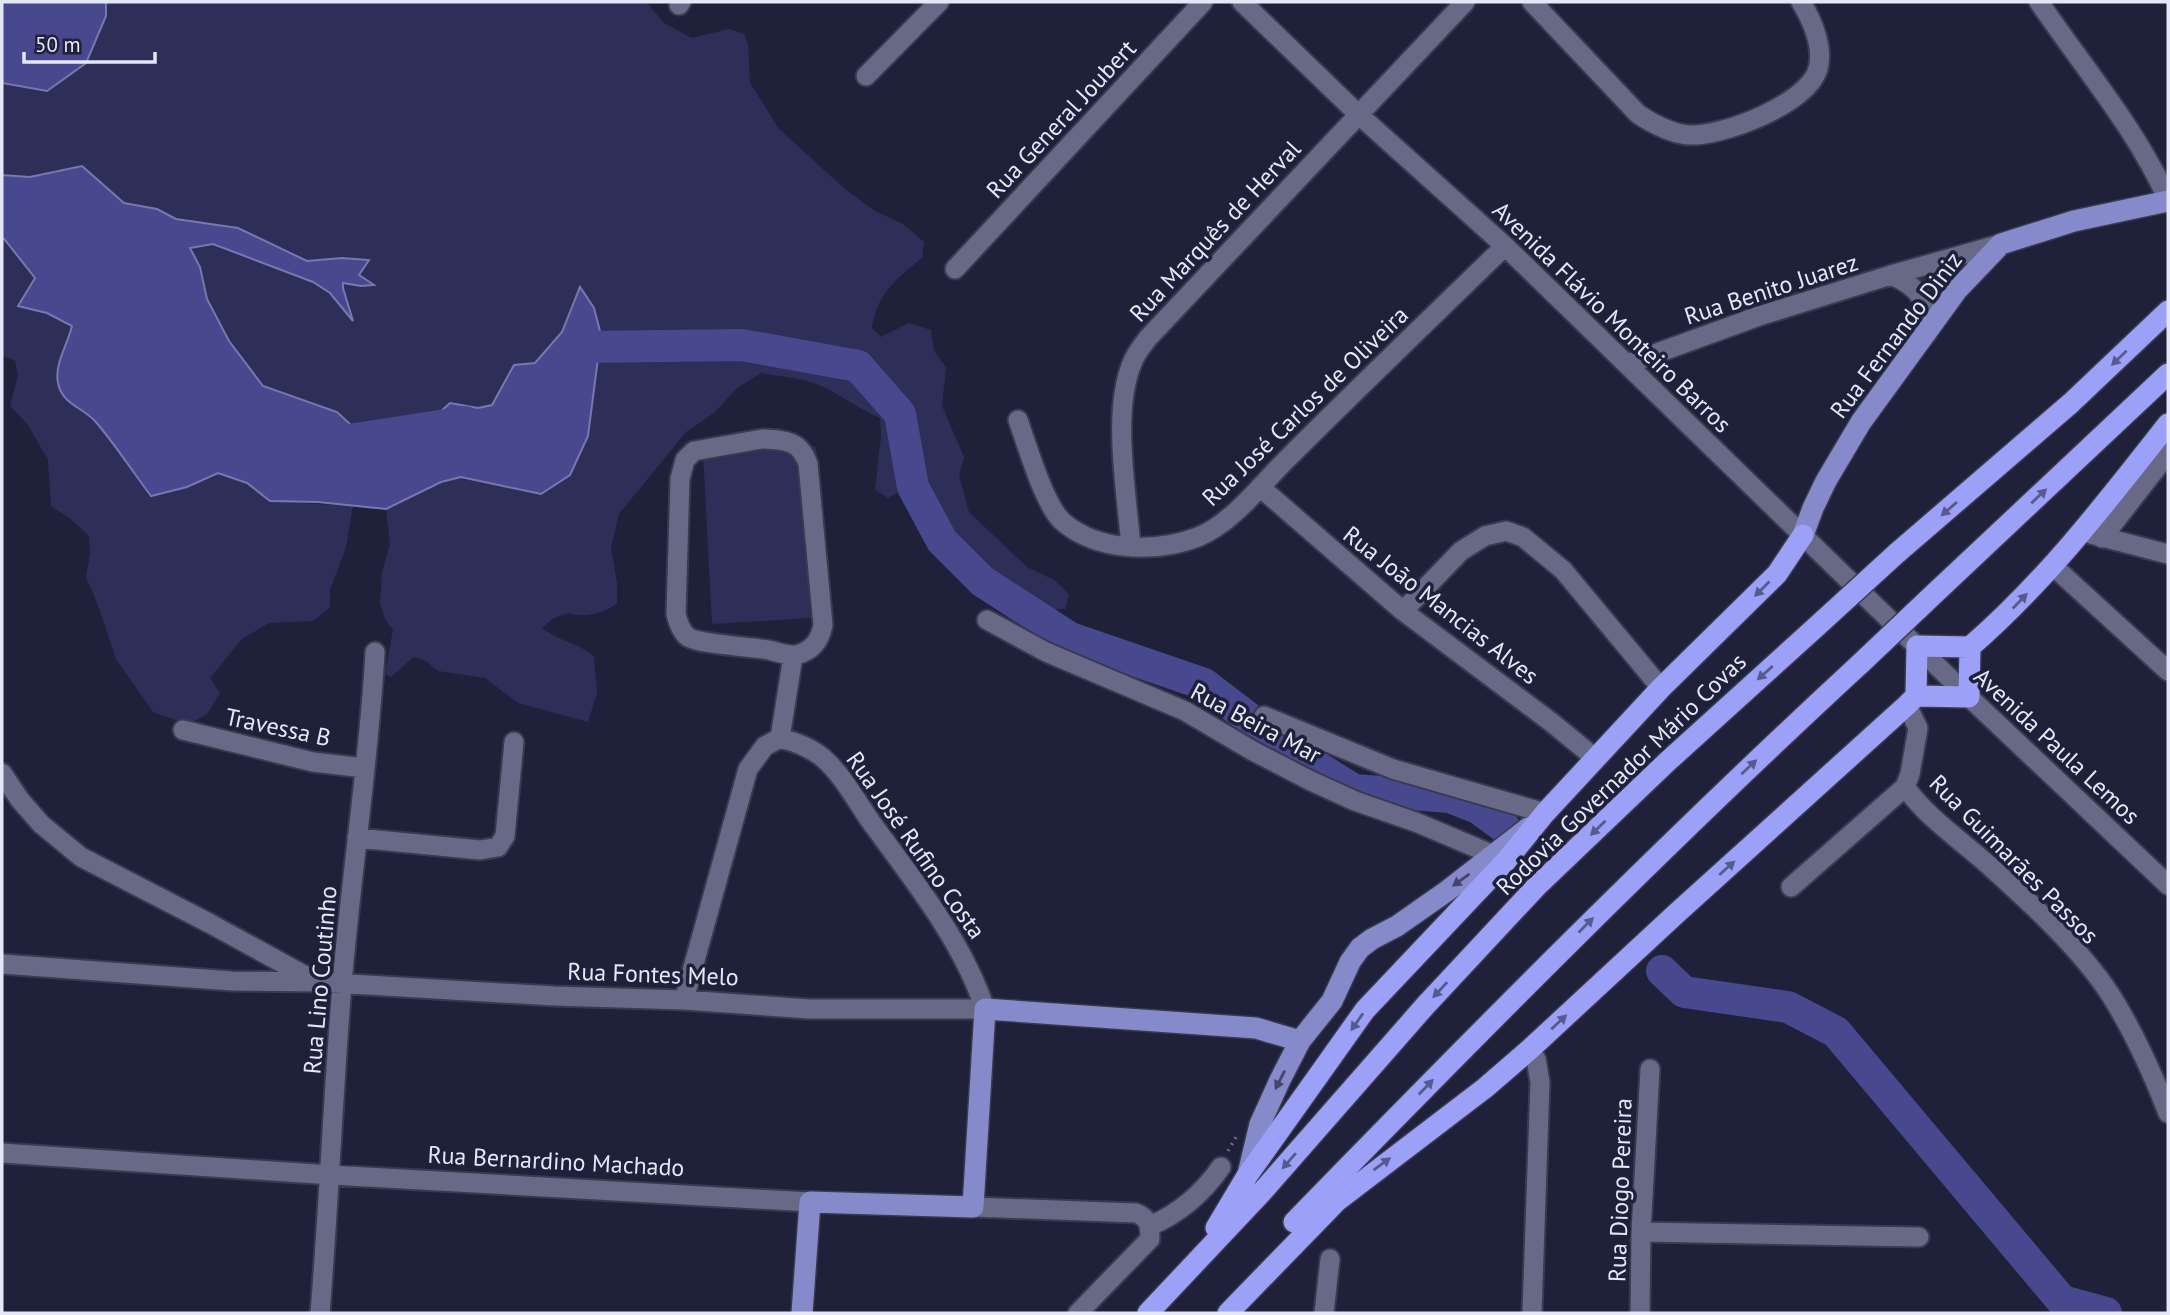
<svg xmlns="http://www.w3.org/2000/svg" width="2170" height="1315" viewBox="0 0 2170 1315" font-family="'PT Sans',sans-serif">
<style>
.green{fill:#2e2f58}
.water{fill:#48488f;stroke:#7778af;stroke-width:2}
.lines{fill:none;stroke-linecap:round;stroke-linejoin:round}
.river{stroke:#48488f;stroke-width:32}
.minor-casing{stroke:#393a4f;stroke-width:23}
.major-casing{stroke:#393a4f;stroke-width:24}
.highway-casing{stroke:#393a4f;stroke-width:24}
.path{stroke:#68697f;stroke-width:3.5;stroke-dasharray:2 5;stroke-linecap:butt}
.minor{stroke:#676987;stroke-width:19}
.major{stroke:#878aca;stroke-width:21}
.highway{stroke:#9ca0f6;stroke-width:21}
.highway-bridge-casing{stroke:#393a4f;stroke-width:24;stroke-linecap:butt}
.highway-bridge{stroke:#9ca0f6;stroke-width:21}
.oneway{fill:#575a8e}
.oneway2{fill:#43456c}
.labels{text-anchor:middle;dominant-baseline:central;stroke-width:7;stroke-linejoin:round;paint-order:stroke}
.street-label{font-size:24px;fill:#e5e7f9;stroke:#1f2039}
</style>
<rect width="100%" height="100%" fill="#1f2039"/>
<path class="green" d="M106 2H646L664 23 692 38 729 29 744 34 748 45 750 83 779 129 845 189 875 211 903 224 924 242 922 258C897 278 876 295 872 328L881 337 909 323 931 330 934 351 946 367 942 406 964 457 959 475 969 512 1027 567 1054 580 1069 594 1065 609 1043 610C994 574 936 537 917 476 912 461 911 443 908 428L901 452 904 489 888 498 875 490 881 437 880 418C856 408 835 390 811 382 795 377 777 376 761 373L737 388 714 413 686 432 619 514 611 548 617 583V603C605 614 584 618 568 613L554 618 542 628C559 641 578 643 594 656L597 693 588 722 518 703 485 678 438 671 426 661 414 657 391 677 385 674 393 630 385 619 380 604 382 573 390 544 386 509C407 499 441 476 465 477 482 478 498 484 514 489L595 370 601 335 594 308 580 288 562 332 535 363 492 405 478 408 450 403 407 442 377 449 337 412 263 386 229 341 207 299 200 267 190 248 213 244 313 282 330 293 352 319 343 288V282L361 286 372 284 359 275 368 260 342 258 308 261 238 228 176 219 157 209 124 203 82 166 30 177 2 175V83L47 91 86 63 106 16Z
M2 238 5 240 35 278 19 306 47 313 72 326C67 344 54 364 58 383 62 404 82 407 95 421 115 444 132 471 151 496L187 487 218 473 247 483 270 501 353 506 346 547 330 590V607L313 621 269 623 242 639 210 678 220 693 207 714 192 722H181L153 712 116 659 98 605 86 577 90 554 89 536 72 520 51 506 48 460 28 425 10 406 18 375 15 361 2 355Z
M1951 276 1935 302 1920 278Z
M816 447 825 617 712 624 703 453Z"/>
<path class="water" d="M2 2H106V16L86 63 47 91 2 83Z
M82 166 124 203 157 209 176 219 238 228 307 261 342 258 369 260 359 275 374 285 361 286 343 283V288L353 321 330 293 313 282 213 244 190 248 200 267 207 299 229 341 263 386 337 412 377 449 407 442 450 403 478 408 492 405 514 365 535 363 562 332 580 287 594 308 601 335 588 436 570 475 541 494 461 477 441 482 386 509 318 502 270 501 247 483 218 473 187 487 151 496C132 471 115 444 95 421 82 407 62 404 58 383 54 364 68 344 72 326L47 313 18 306 35 278 5 240 2 238V175L30 177Z"/>
<g class="lines">
<path class="river" d="M563 364 583 347 742 345 858 366 900 414 913 487 942 541 982 581 1070 638 1204 684 1293 752 1354 790 1450 797 1478 808 1504 827
M322 441 330 443 465 422
M1662 971 1684 992 1788 1007 1836 1032 2062 1301 2106 1313"/>
<defs>
<path id="minor" d="M1242 2 1358 114 1505 246 1969 697 2168 885
M1532 2 1638 114C1653 124 1670 133 1688 135 1722 137 1808 104 1818 69 1824 47 1812 20 1801 2
M2039 2C2083 67 2136 128 2168 200
M679 5 681 2
M866 76 939 2
M955 269 1203 2
M1891 275C1921 288 1927 300 1927 333
M1627 364 1759 316 1891 275 2001 244
M1018 420C1027 445 1044 504 1062 521 1097 552 1156 553 1198 537 1233 523 1263 482 1289 457 1360 386 1433 316 1505 246
M762 439C785 440 800 440 808 464L823 625C820 641 812 651 796 655 788 656 777 652 769 650 752 647 698 644 688 637 681 632 678 622 676 614L680 479 685 460 694 451Z
M1260 487 1403 611 1551 722 1595 758
M2091 534 2168 554
M2102 538 2168 453
M1131 547C1127 494 1111 410 1133 361 1136 353 1143 345 1148 338L1465 2
M2053 566 2168 671
M1403 611 1461 551 1485 536 1506 531 1523 537 1563 570 1661 688
M987 620 1046 652 1185 711 1253 751 1311 781 1355 801 1418 823 1505 860
M1907 705 1918 728 1910 774 1905 787C1931 822 1963 841 1994 870 2034 906 2081 950 2110 994 2134 1032 2152 1072 2168 1113
M1264 716 1393 769 1545 813
M183 730 313 762 364 768
M780 738 793 656
M2 773 20 800 41 824 81 857 209 923 315 981
M357 838 480 850 498 847 505 836 514 742
M1791 887 1905 787
M2 964 232 981 317 982 554 996 684 1000 809 1009H985C962 940 914 881 871 822 857 802 842 774 823 758 810 747 796 742 780 738L765 746 748 769 684 1000
M1529 1050 1536 1059 1540 1082 1532 1313
M2 1153 331 1175 810 1202
M973 1207 1136 1213C1149 1218 1150 1226 1150 1239L1078 1313
M1150 1226C1180 1213 1203 1193 1221 1167
M1641 1232 1919 1237
M320 1313C329 1204 333 1094 342 985 351 874 369 763 375 652
M1324 1313 1330 1259
M1640 1313 1641 1232 1650 1069"/>
<path id="major" d="M1803 535 1813 508 1826 481 1861 422 1957 290 2001 244 2074 221 2168 201
M1248 1174 1260 1124 1280 1080 1300 1041 1332 1001 1350 962 1360 948 1372 939 1397 926 1447 891 1528 828
M802 1313 810 1202 973 1207 985 1009 1256 1028 1300 1041"/>
<path id="highway" d="M1897 553 2071 403 2168 311
M1935 593 2168 374
M1916 696 1969 697 1970 647
M1294 1222C1479 1032 1665 844 1860 664
M1216 1228 1247 1176 1365 1010 1506 861 1545 813 1661 688 1777 574 1803 535
M1148 1313 1261 1193 1425 1006 1536 887 1668 761 1816 627
M1228 1313 1337 1201 1485 1088 1529 1050 1678 912 1907 705 1916 696 1917 646 1970 647C2046 581 2106 503 2168 424"/>
</defs>
<use href="#minor" class="minor-casing"/>
<use href="#major" class="major-casing"/>
<use href="#highway" class="highway-casing"/>
<path class="path" d="M1228 1151 1236 1137"/>
<use href="#minor" class="minor"/>
<use href="#major" class="major"/>
<use href="#highway" class="highway"/>
<defs>
<path id="highway-bridge" d="M1816 627 1897 553
M1860 664 1935 593"/>
</defs>
<use href="#highway-bridge" class="highway-bridge-casing"/>
<use href="#highway-bridge" class="highway-bridge"/>
</g>
<defs><path id="oneway-solid" d="M-6-.8H1V-3.2L6.5 0L1 3.2V.8H-6Z" transform="scale(1.75)"/></defs>
<g class="oneway">
<use href="#oneway-solid" transform="translate(2119 358) rotate(136)"/>
<use href="#oneway-solid" transform="translate(2039 496) rotate(-43)"/>
<use href="#oneway-solid" transform="translate(1949 509) rotate(139)"/>
<use href="#oneway-solid" transform="translate(1762 589) rotate(135)"/>
<use href="#oneway-solid" transform="translate(2020 601) rotate(-46)"/>
<use href="#oneway-solid" transform="translate(1765 673) rotate(138)"/>
<use href="#oneway-solid" transform="translate(1749 767) rotate(-43)"/>
<use href="#oneway-solid" transform="translate(1598 828) rotate(136)"/>
<use href="#oneway-solid" transform="translate(1727 868) rotate(-42)"/>
<use href="#oneway-solid" transform="translate(1586 925) rotate(-45)"/>
<use href="#oneway-solid" transform="translate(1440 990) rotate(133)"/>
<use href="#oneway-solid" transform="translate(1357 1022) rotate(125)"/>
<use href="#oneway-solid" transform="translate(1559 1022) rotate(-43)"/>
<use href="#oneway-solid" transform="translate(1426 1087) rotate(-46)"/>
<use href="#oneway-solid" transform="translate(1289 1161) rotate(131)"/>
<use href="#oneway-solid" transform="translate(1382 1164) rotate(-36)"/>
</g>
<g class="oneway2">
<use href="#oneway-solid" transform="translate(1461 880) rotate(144)"/>
<use href="#oneway-solid" transform="translate(1280 1080) rotate(117)"/>
</g>
<g class="labels">
<g class="street-label">
<text transform="translate(1061 119) rotate(-47)">Rua General Joubert</text>
<text transform="translate(1215 231) rotate(-47)">Rua Marquês de Herval</text>
<text transform="translate(1771 289) rotate(-18)">Rua Benito Juarez</text>
<text transform="translate(1612 317) rotate(44)">Avenida Flávio Monteiro Barros</text>
<text transform="translate(1896 335) rotate(-53)">Rua Fernando Diniz</text>
<text transform="translate(1305 406) rotate(-44)">Rua José Carlos de Oliveira</text>
<text transform="translate(1441 605) rotate(38)">Rua João Mancias Alves</text>
<text transform="translate(1256 723) rotate(28)">Rua Beira Mar</text>
<text transform="translate(278 727) rotate(12)">Travessa B</text>
<text transform="translate(2057 746) rotate(43)">Avenida Paula Lemos</text>
<text transform="translate(1621 774) rotate(-44)">Rodovia Governador Mário Covas</text>
<text transform="translate(916 845) rotate(55)">Rua José Rufino Costa</text>
<text transform="translate(2014 859) rotate(45)">Rua Guimarães Passos</text>
<text transform="translate(653 974) rotate(2)">Rua Fontes Melo</text>
<text transform="translate(320 980) rotate(-85)">Rua Lino Coutinho</text>
<text transform="translate(556 1161) rotate(3)">Rua Bernardino Machado</text>
<text transform="translate(1620 1190) rotate(-88)">Rua Diogo Pereira</text>
</g>
</g>
<rect width="2170" height="1315" fill="none" stroke="#e5e7f9" stroke-width="7"/>
<path d="M24 52v10h131v-10" fill="none" stroke="#e5e7f9" stroke-width="3.5"/>
<text x="35" y="52" font-size="21" fill="#e5e7f9" stroke="#1f2039" stroke-width="5" paint-order="stroke">50 m</text>
</svg>
